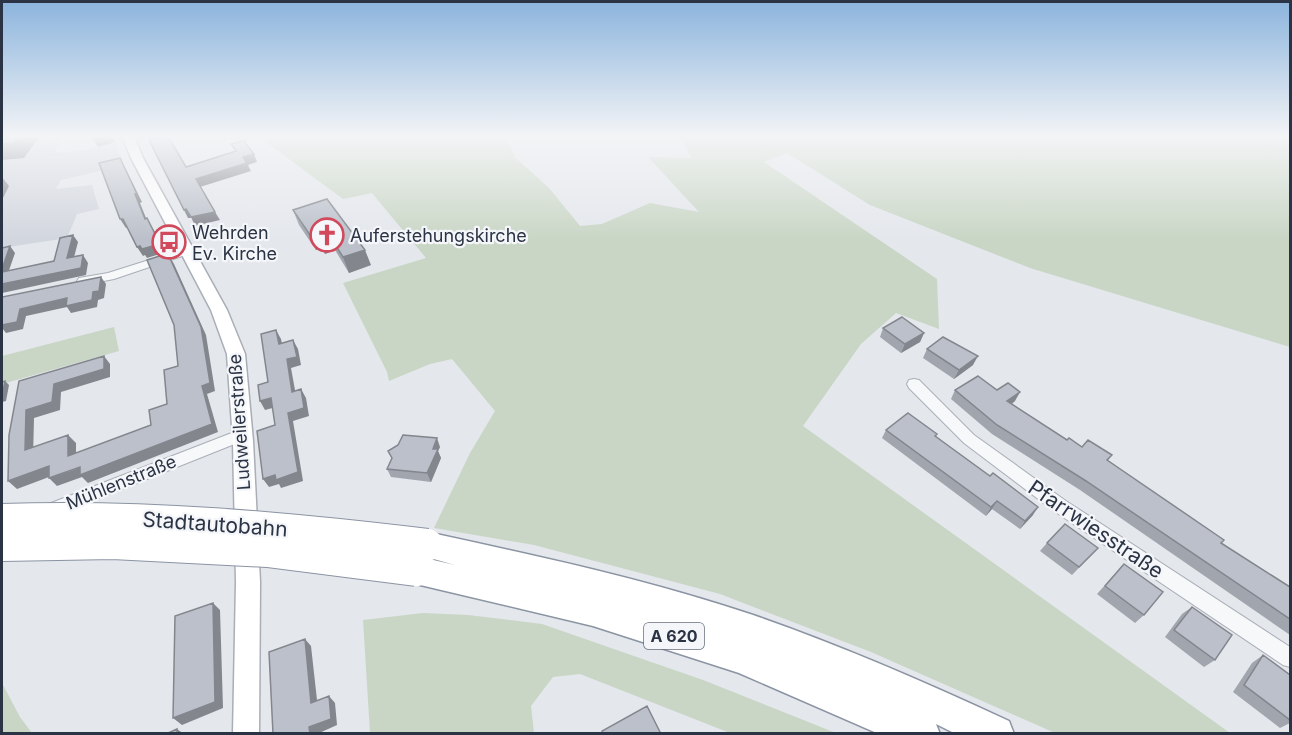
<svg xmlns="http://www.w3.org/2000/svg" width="1292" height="735" viewBox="0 0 1292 735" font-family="Inter,sans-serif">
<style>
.built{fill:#d2d6de}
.green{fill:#c9d6c5}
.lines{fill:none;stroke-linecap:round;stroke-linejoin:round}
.minor-casing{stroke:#a9aeb7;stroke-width:2}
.secondary-casing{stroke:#a9aeb7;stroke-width:3}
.motorway-casing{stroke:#8b94a3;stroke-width:3}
.minor{fill:#f7f8fa;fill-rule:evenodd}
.secondary{fill:#fff;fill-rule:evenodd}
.motorway{fill:#fff;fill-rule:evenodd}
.motorway-bridge-casing{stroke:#8b94a3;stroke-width:34;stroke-linecap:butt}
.motorway-bridge{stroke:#fff;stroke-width:32}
.wall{fill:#a1a5ae}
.shaded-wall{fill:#83868d}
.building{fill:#bbc0ca;stroke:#83868d;stroke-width:1.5}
.labels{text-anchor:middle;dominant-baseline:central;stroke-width:4.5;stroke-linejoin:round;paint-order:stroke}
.shield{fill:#f4f6f9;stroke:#676e7b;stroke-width:1.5}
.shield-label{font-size:16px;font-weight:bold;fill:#2b3445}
.poi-label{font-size:18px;fill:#2b3445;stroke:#f4f6f9;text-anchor:start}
.street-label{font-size:18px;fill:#2b3445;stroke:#f4f6f9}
.near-street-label{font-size:21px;fill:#2b3445;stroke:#f4f6f9}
</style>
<rect width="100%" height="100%" fill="#e4e7ec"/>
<path class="built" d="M2 136H43L38 144 60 141 54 153 86 150 115 142 124 165 61 180 56 189 92 185 99 209 77 214 67 238 2 248Z"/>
<path class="green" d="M234 136H504L516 158 549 188 580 226 602 224 650 203 699 212 648 157 691 158 680 136H1290V347L1030 268 870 205 787 153 764 162 937 279 939 329 896 313 861 344 803 426 1230 733H1055L871 652 720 594 534 545 434 528 470 453 495 411 452 359 430 364 389 381 387 372 343 283 426 258 372 193 343 199 262 139 239 143Z
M114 327 119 351 2 384V356Z
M423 613 468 615 542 624 703 680 836 733H730L580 674 553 677 531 706 534 733H370L363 620Z
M2 683 20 717 32 733H2Z"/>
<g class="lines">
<defs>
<path id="minor" d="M187 248 193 251 191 253 114 279 83 285 77 281 79 278 108 273Z
M914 379 919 380 974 435 1066 501 1290 647V667L1283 665 1054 511 964 443 909 388 907 384 909 380Z
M242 429 247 431 249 435 247 439 52 517 46 515 44 510 46 505Z"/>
<path id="secondary" d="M122 136H134L143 158 227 310 245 354 253 441 260 582 259 734H233L236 582 233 441 227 354 211 310 131 158Z"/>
<path id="motorway" d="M427 532C537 556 646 579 753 615 840 645 925 682 1009 721L1014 734H956L936 724 940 734H879L739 673 593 626 416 584 405 580 401 570 405 560 416 556 455 565 416 554 412 545 416 536Z"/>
</defs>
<use href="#minor" class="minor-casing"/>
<use href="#secondary" class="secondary-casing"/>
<use href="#motorway" class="motorway-casing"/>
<use href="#minor" class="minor"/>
<use href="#secondary" class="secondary"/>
<use href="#motorway" class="motorway"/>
<defs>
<path id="motorway-bridge" d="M2 520C145 515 285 528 427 545
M2 545 113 543 267 551 416 570"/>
</defs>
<use href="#motorway-bridge" class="motorway-bridge-casing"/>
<use href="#motorway-bridge" class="motorway-bridge"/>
</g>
<path class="wall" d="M293 210 371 265 349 273 335 250 325 254 321 248 316 250 299 225Z
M883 328 924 333 920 342 901 353 880 337Z
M927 349 973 365 954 379 923 358Z
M955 390 1015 401 1012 404 1067 440 1082 447 1112 455 1108 460 1221 543 1290 587V635L1080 490 992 434 951 399Z
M886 430 937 434 936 436 1033 515 1020 529 992 509 986 516 882 438Z
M440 447 438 451 441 458 431 482 391 477 387 469 392 459 388 451Z
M1047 543 1098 548 1072 575 1040 551Z
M1124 564 1144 615 1135 623 1097 594Z
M1192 607 1215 660 1204 667 1165 637 1182 614Z
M1263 655 1290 675V723L1280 728 1233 692 1252 663Z"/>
<path class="shaded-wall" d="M19 136H40L24 158 2 160V144Z
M103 136H112L115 142 98 147 93 139Z
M254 154 257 162 248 165 251 171 200 187 196 179 243 157Z
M120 158 142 202 140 203 150 228 145 219Z
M2 177 9 186 2 200Z
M186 209 191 218H188L184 210Z
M215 212 220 220 195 226 191 217Z
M147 218 166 252 147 258 145 255 143 256 137 247Z
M120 219H123L129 227 126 228Z
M315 233 321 248 316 250 310 235Z
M73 235 78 242 72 265 67 258Z
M329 235 335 250 325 254 319 239Z
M10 246 15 253 6 279 2 274V269Z
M365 250 371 265 349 273 343 257Z
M83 255 88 263 86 275 2 293V284Z
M169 256 174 264 206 335 215 391 207 394 218 432 88 483 82 477 57 486 49 478 212 424 202 386Z
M101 277 106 284 104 298 98 300 97 307 71 313 67 307 26 316 23 329 6 333 2 328V320L20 309 93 292Z
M276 330 281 339 284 353 279 344Z
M924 333 920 342 901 353 905 344Z
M293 340 298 349 301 365 291 368 297 401 292 392 287 359Z
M104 356 110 364V377L61 392 60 410 34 418 33 458 25 450 26 410 54 384Z
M978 356 973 365 954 379 959 370Z
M5 381 9 385 6 401 2 402V397Z
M301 389 306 398 309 416 293 421 303 481 281 488 279 484 269 487 263 479 288 413Z
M1020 392 1015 401 1002 410 1007 401Z
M271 398 276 407 265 410 260 401Z
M68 435 76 443V464L68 456Z
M437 438 440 447 438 451 441 458 431 482 427 473 433 449Z
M49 466 57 474 17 489 8 481Z
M997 501 992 509 986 516 991 507Z
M1038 507 1033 515 1020 529 1025 521Z
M213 603 220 610 223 708 182 725 173 718Z
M305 639 311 646 318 709 311 703Z
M329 696 335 703 337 725 317 734H310L309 727Z
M177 729 184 734H177Z"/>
<path class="building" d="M2 136H19L14 143 2 144Z
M92 136H103L93 139Z
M165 136H168L186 167 236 151 231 144 244 141 254 154 243 157 247 163 196 179 215 212 191 217 186 209 184 210 149 140Z
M120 158 137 194H135L145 219 147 218 160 244 142 249 140 246 137 247 123 219H120L99 163Z
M327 199 365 250 343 257 329 235 319 239 315 233 310 235 293 210Z
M73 235 67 258 83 255 81 268 2 284V272L54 261 60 238Z
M10 246 2 269V248Z
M166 254 169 256 201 327 210 383 202 386 212 424 80 475V467L49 478V466L8 481 9 435 19 381 104 356V369L54 384 52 402 26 410 25 450 68 435V456L151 425 149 410 167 404 164 370 178 366 174 325 147 260Z
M101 277 99 291 93 292 92 300 66 306 67 298 20 309 17 322 2 325V297Z
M902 317 924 333 905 344 883 328Z
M276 330 279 344 293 340 297 357 287 359 292 392 301 389 304 408 288 413 298 472 276 480 275 475 263 479 257 431 275 425 271 398 260 401 258 385 268 382 261 334Z
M943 337 978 356 959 370 927 349Z
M978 376 997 390 1008 383 1020 392 1007 401 1067 440 1069 438 1082 447 1088 440 1112 455 1107 460 1224 540 1221 543 1290 587V619L1086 481 997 425 955 390Z
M5 381 2 397V382Z
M908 413 937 434 935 436 990 476 993 473 1038 507 1025 521 997 501 991 507 886 430Z
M403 435 437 438 433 449H438L427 473 387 469 392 458 388 451 398 445Z
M1065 524 1098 548 1079 567 1047 543Z
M1124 564 1163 592 1144 615 1105 586Z
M213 603 215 702 173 718 175 616Z
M1192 607 1232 635 1215 660 1174 630Z
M305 639 311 703 329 696 331 719 309 727 310 734H273L269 652Z
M1263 655 1290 675V720L1244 685Z
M647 706 661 734H603L602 731Z
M177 729V734H166Z"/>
<linearGradient id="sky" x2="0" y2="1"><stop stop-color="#8bb4dd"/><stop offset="0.57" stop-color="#f3f4f6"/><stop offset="1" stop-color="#f3f4f6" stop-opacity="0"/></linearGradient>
<rect width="1292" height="239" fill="url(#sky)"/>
<defs>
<symbol id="church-ring" viewBox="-11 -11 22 22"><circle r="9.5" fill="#f4f6f9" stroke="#d1495b" stroke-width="1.5"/><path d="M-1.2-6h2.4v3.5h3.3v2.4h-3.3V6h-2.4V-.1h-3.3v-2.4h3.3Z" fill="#d1495b"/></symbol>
<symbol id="bus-ring" viewBox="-11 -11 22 22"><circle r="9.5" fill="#f4f6f9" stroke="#d1495b" stroke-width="1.5"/><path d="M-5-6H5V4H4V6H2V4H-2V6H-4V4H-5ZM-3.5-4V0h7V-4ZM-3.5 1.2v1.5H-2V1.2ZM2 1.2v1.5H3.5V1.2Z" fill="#d1495b"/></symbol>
</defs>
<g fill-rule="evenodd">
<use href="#church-ring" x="308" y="216" width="38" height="38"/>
<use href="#bus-ring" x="150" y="223" width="38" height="38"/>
</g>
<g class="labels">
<rect class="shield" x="644" y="623" width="60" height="26" rx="4.5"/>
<g class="shield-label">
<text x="674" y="636">A 620</text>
</g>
<g class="poi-label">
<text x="192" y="232">Wehrden<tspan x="192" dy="21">Ev. Kirche</tspan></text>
<text x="350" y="235">Auferstehungskirche</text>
</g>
<g class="street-label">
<text transform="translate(239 422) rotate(-94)">Ludweilerstraße</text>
<text transform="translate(121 482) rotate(-22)">Mühlenstraße</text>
</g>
<g class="near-street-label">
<text transform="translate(215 524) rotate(4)">Stadtautobahn</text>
<text transform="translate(1096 529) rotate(34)">Pfarrwiesstraße</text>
</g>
</g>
<rect width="1292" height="735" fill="none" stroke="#2b3445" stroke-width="6"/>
</svg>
